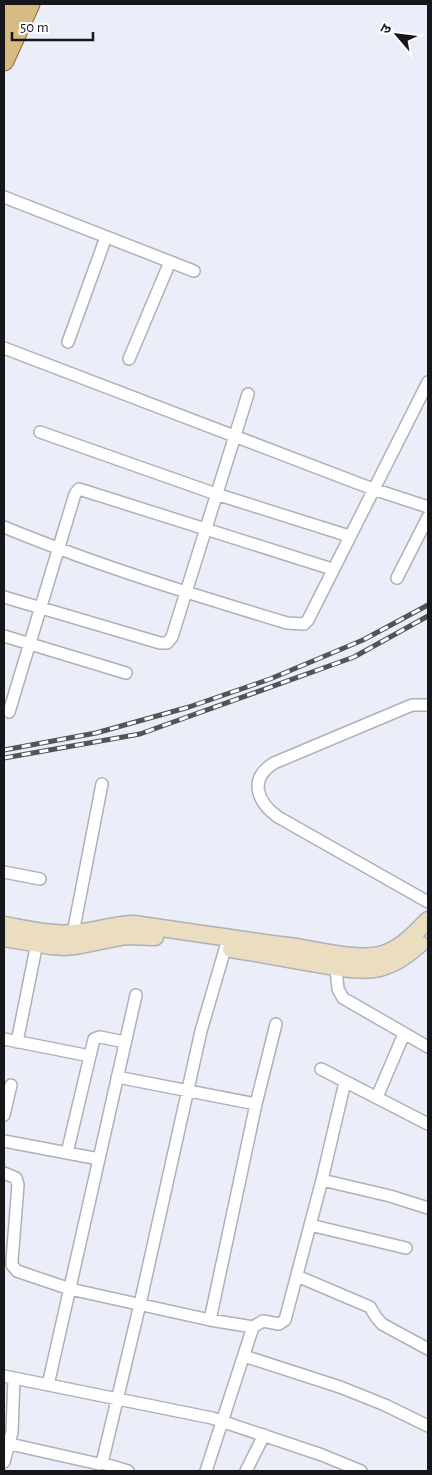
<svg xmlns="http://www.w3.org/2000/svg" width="432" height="1475" viewBox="0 0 432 1475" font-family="'Alegreya Sans','Noto Sans Devanagari',sans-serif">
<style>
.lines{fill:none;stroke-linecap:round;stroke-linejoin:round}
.street-casing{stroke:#aeb0ba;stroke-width:14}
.secondary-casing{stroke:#aeb0ba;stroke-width:19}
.primary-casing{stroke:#826427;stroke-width:21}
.street{stroke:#fff;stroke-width:11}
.secondary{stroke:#ebddc0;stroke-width:16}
.primary{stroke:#d7bb82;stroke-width:19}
.rail-casing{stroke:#52545a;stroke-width:5}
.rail{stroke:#fff;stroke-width:3;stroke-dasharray:9;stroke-linecap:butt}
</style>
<rect width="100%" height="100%" fill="#ebedf8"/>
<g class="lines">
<defs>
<path id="street" d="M4 197 194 271
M68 342 106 237
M4 348 373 489 428 507
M129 359 170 262
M40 432 216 494 349 536
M4 527C96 565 191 594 287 623L304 624 308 620 428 382
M397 578 428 517
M4 597 160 643H167L172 637 248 394
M4 636 126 673
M428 705H412L274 763C248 779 257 802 278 817L428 902
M9 712 75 494 79 489 332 569
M4 872 40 879
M73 933 102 784
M335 960 338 989 343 998 428 1047
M4 1039 90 1056
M17 1042 38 938
M321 1069 428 1124
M117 1077 256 1104
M377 1097 404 1034
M4 1115 11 1085
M4 1141 99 1159
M67 1153 94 1039 100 1037 125 1042
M4 1173 16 1178 18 1185 12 1261V1265L17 1271 70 1289 210 1320 253 1327
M322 1180 390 1196 428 1208
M310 1225 406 1248
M297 1276 370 1307 376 1317 382 1324 428 1349
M210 1320 256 1104 276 1024
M244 1356 340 1387 385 1405 428 1426
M4 1376 212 1418 322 1455 361 1471
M48 1385 136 995
M10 1444 99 1464 102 1463 128 1471
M4 1462 12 1432 14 1378
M102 1463 140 1304 201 1031 228 939
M206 1471 253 1327 263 1321 279 1324 285 1320 322 1180 345 1082
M246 1471 264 1435"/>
<path id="secondary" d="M4 925C27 929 50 935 73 933 94 932 113 924 134 924 188 932 242 940 296 947 321 951 359 961 383 954 402 948 415 933 428 920
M4 938 51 946 64 947 76 946 126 936 155 937
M231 949C257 953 284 958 311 963 332 966 359 973 380 968 395 964 409 954 420 944"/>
<path id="primary" d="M4 25 14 4
M4 61 30 4"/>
</defs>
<use href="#street" class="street-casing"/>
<use href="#secondary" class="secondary-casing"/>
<use href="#primary" class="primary-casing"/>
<use href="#street" class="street"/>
<use href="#secondary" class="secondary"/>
<use href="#primary" class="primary"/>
<defs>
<path id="rail" d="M4 750 96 733 189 707 270 679 363 640 428 605
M4 758 140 734 354 657 428 616"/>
</defs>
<use href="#rail" class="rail-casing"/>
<use href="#rail" class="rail"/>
</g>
<rect width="432" height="1475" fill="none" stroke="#16171b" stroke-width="10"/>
<g transform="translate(397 35) rotate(298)" stroke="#ffffff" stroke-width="4" paint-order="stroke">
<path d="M0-4L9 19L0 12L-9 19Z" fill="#16171b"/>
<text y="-8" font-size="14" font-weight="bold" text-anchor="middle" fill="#16171b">उ</text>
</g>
<path d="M12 32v8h81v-8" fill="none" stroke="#16171b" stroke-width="2.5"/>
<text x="20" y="32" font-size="15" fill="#16171b" stroke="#ffffff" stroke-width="4" paint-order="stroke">50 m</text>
</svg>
